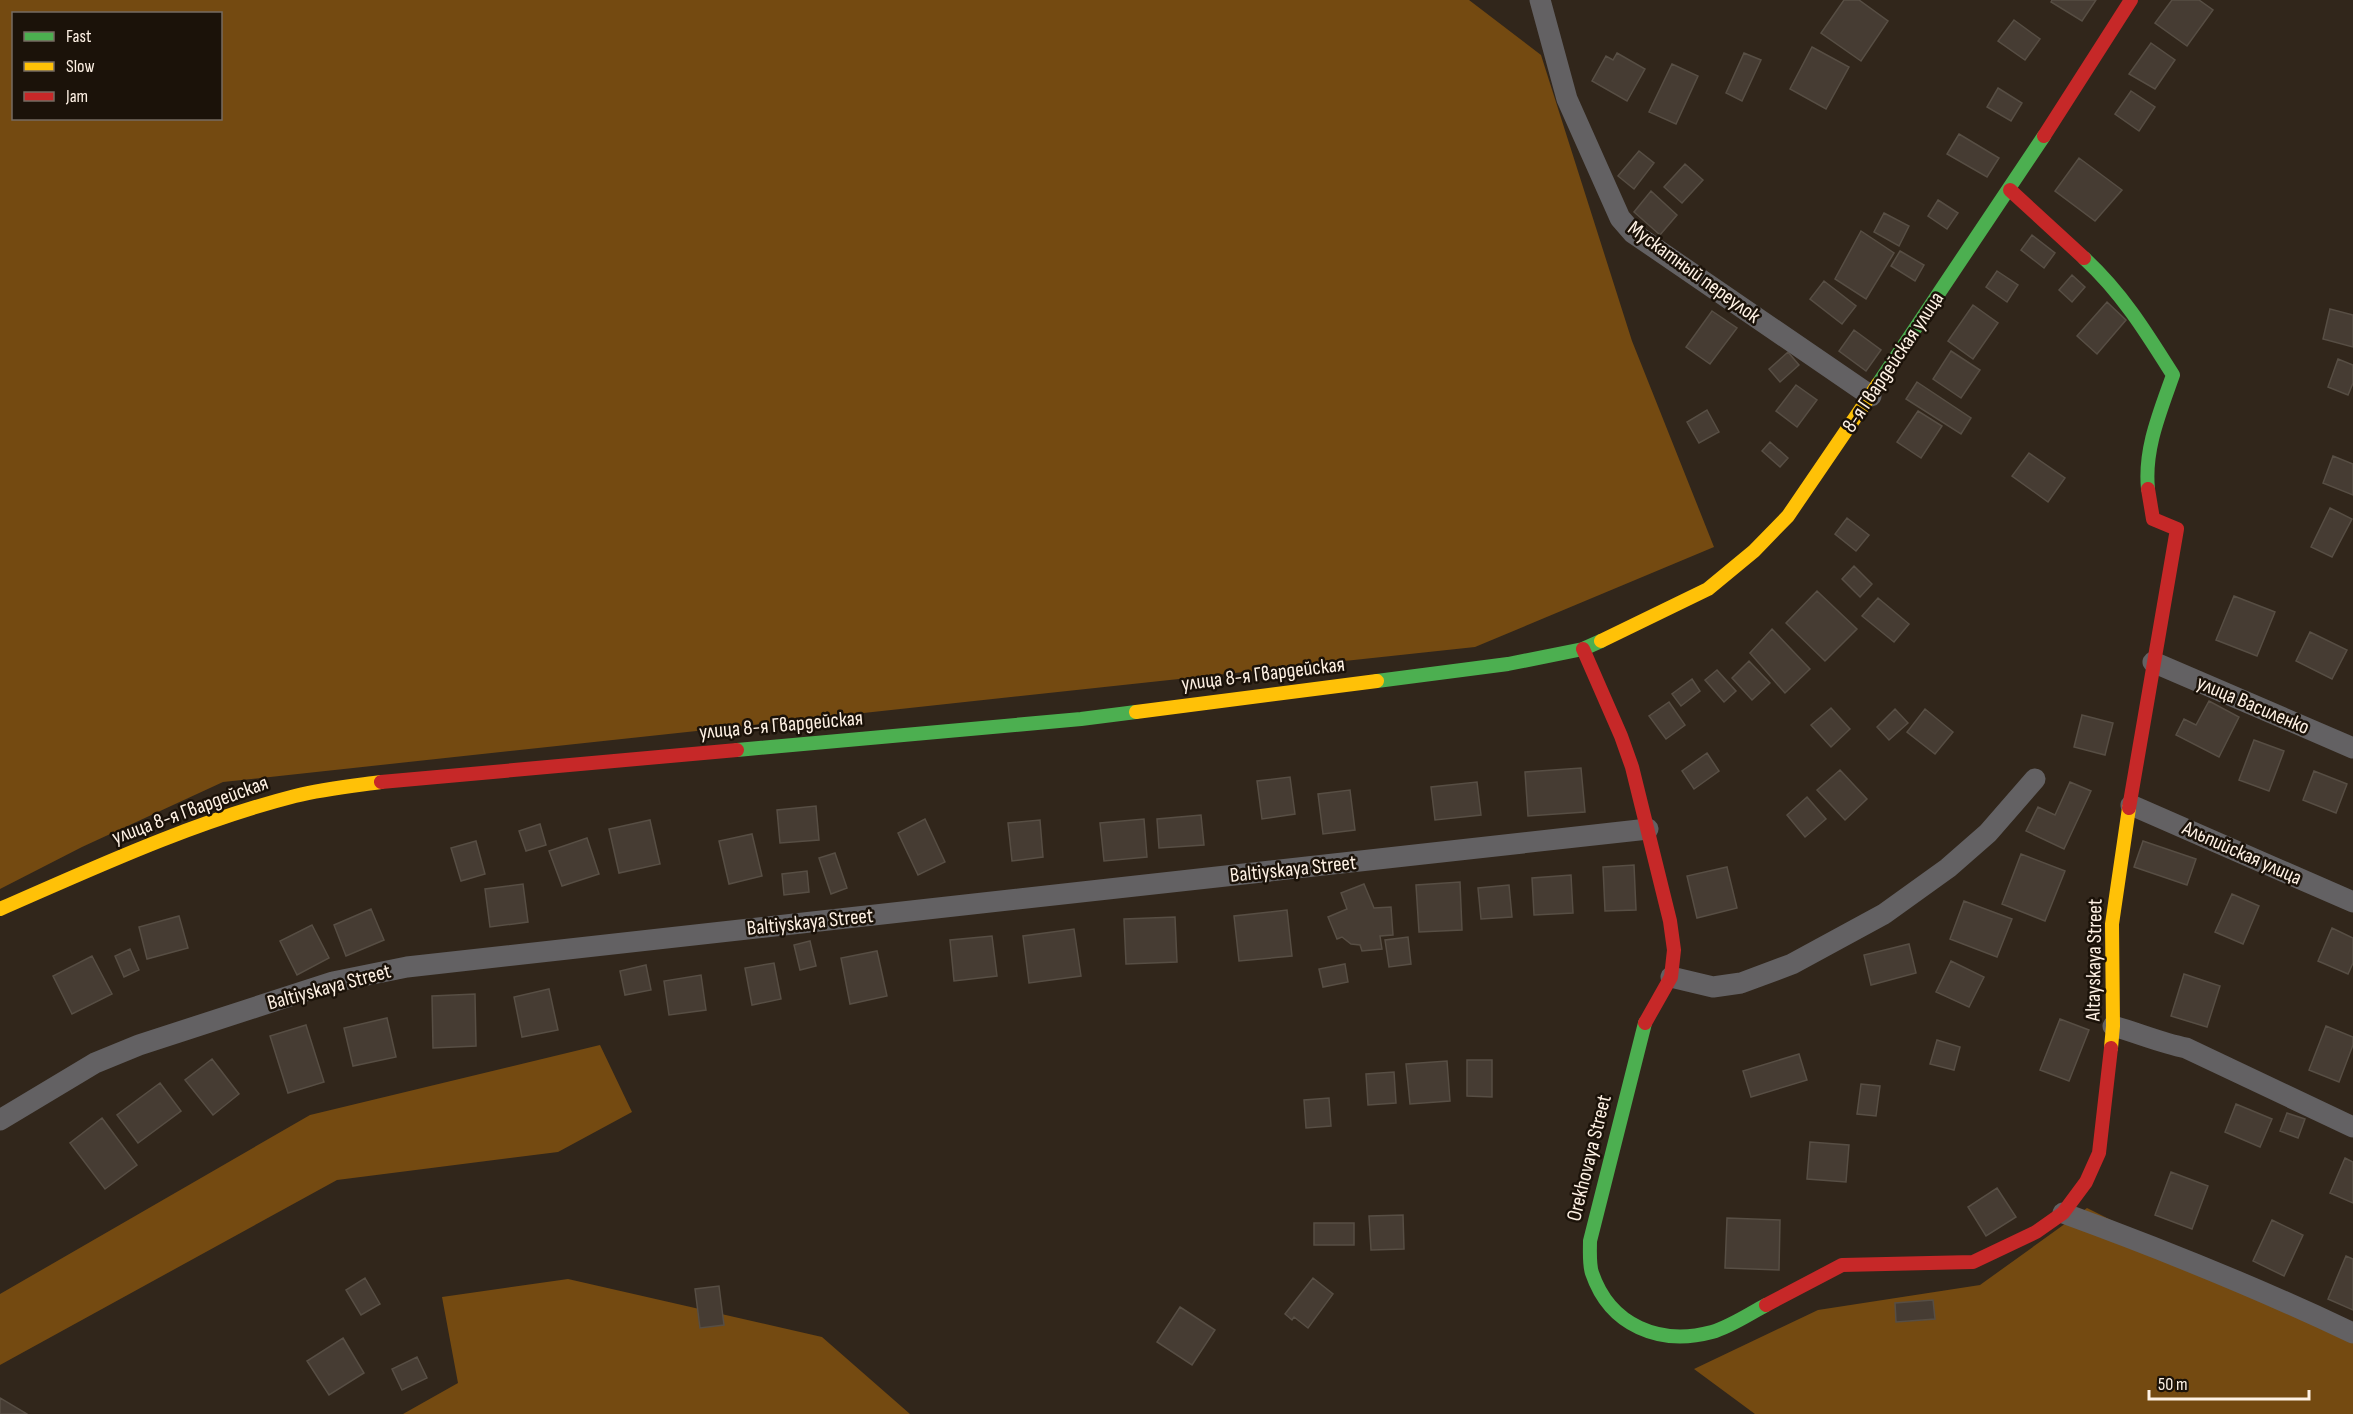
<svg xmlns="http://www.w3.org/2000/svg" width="2353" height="1414" viewBox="0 0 2353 1414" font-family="'Sofia Sans Condensed',sans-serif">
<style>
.forest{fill:#744a11;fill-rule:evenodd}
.building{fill:#463c33;stroke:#574e44;stroke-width:1.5}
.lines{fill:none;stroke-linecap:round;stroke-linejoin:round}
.street{stroke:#636163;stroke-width:21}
.fast{stroke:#4caf50;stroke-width:14}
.slow{stroke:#ffc107;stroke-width:14}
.jam{stroke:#c62828;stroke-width:14}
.labels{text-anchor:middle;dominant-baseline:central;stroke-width:5;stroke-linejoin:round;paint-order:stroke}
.street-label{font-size:21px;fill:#fef1e4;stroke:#1b1209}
</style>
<rect width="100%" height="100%" fill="#31261b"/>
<path class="forest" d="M0 0H1469L1541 55 1632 341 1714 547 1475 647 223 782 82 847 0 889ZM14 14H220V118H14Z
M600 1045 632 1112 558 1152 337 1180 0 1365V1294L310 1115Z
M2087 1208 2353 1341V1414H1755L1694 1369 1818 1310 1980 1285Z
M568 1279 822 1337 910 1414H403L458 1383 442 1297Z"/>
<path class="building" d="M1844 0H1859L1888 21 1861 61 1821 33Z
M2052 0H2096L2082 21 2051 2Z
M2172 0H2199L2213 10 2187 46 2155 23Z
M2014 20 2040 39 2025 60 1998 41Z
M2151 43 2175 60 2155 89 2129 74Z
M1812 47 1849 67 1826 109 1790 89Z
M1617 53 1645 69 1627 101 1592 81 1606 56 1613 60Z
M1744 53 1761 60 1742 101 1726 93Z
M1672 64 1698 76 1676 124 1649 112Z
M1998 88 2022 103 2011 121 1987 107Z
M2131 91 2155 107 2139 131 2115 114Z
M1959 134 1999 158 1987 177 1947 154Z
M1639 151 1654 163 1634 189 1618 176Z
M2079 158 2122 190 2095 221 2055 191Z
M1685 164 1703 180 1682 203 1664 187Z
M1651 191 1677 215 1660 235 1634 212Z
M1938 200 1958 213 1947 229 1928 216Z
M1884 213 1909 226 1899 246 1874 232Z
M1861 231 1894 253 1866 299 1835 279Z
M2032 235 2055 253 2044 268 2021 250Z
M1900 251 1924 265 1915 281 1891 266Z
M1997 271 2018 285 2007 302 1986 287Z
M2072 275 2085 287 2072 302 2059 290Z
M1824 281 1856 306 1842 324 1810 299Z
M2107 302 2126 320 2097 354 2077 336Z
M1973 305 1998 323 1973 359 1948 341Z
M2330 309 2353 315V347L2323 339Z
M1712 311 1737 328 1710 364 1686 347Z
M1854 330 1881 350 1866 371 1839 351Z
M1951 351 1980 370 1961 398 1933 379Z
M1788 352 1799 365 1780 382 1769 369Z
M2338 359 2353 365V383L2348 395 2328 387Z
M1917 382 1971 418 1961 434 1906 399Z
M1796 385 1817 400 1797 427 1776 411Z
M1707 410 1719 432 1699 443 1687 422Z
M1918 411 1942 426 1921 458 1897 442Z
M1770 442 1788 458 1780 467 1762 451Z
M2029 453 2065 478 2048 502 2012 476Z
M2333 456 2353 464V495L2323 483Z
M2330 508 2352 519 2332 557 2311 547Z
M1847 518 1869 535 1856 551 1835 534Z
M1854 566 1872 584 1860 597 1842 579Z
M1817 591 1857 629 1825 661 1786 623Z
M2234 596 2275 612 2257 656 2216 640Z
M1878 598 1909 624 1894 642 1862 616Z
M1772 629 1810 669 1785 693 1750 653Z
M2310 632 2347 650 2332 679 2296 661Z
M1749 661 1770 683 1752 700 1732 678Z
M1717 670 1736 691 1724 702 1705 680Z
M1692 679 1700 691 1681 706 1672 694Z
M2209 701 2239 717 2219 757 2176 735 2184 719 2196 725Z
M1669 702 1685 725 1666 739 1649 716Z
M1831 708 1850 729 1831 747 1811 725Z
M1895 709 1908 723 1889 740 1877 727Z
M1925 709 1953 732 1935 754 1907 732Z
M2082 715 2113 723 2105 755 2074 747Z
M2254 740 2284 751 2269 791 2239 780Z
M1707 753 1719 771 1694 789 1682 771Z
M1581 768 1585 812 1528 816 1525 772Z
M1840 770 1867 799 1845 820 1817 790Z
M2314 771 2347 784 2336 813 2303 800Z
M1290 777 1295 814 1262 819 1257 781Z
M1477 782 1481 815 1435 820 1431 787Z
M2070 782 2091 791 2064 849 2026 831 2038 807 2055 815Z
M1350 790 1355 830 1323 834 1318 794Z
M1807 797 1826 819 1805 837 1787 815Z
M816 806 819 840 780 843 777 810Z
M1201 815 1204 845 1159 848 1157 819Z
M925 819 945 862 918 875 898 833Z
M1144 819 1147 857 1104 861 1100 823Z
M650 820 660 864 619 873 609 829Z
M1040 820 1043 857 1012 861 1008 823Z
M540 824 546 845 526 851 519 831Z
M752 834 762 876 729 884 719 841Z
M587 838 599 874 562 886 549 851Z
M476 841 485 874 461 881 451 848Z
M2143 841 2196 859 2187 885 2134 867Z
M835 853 847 888 831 894 819 858Z
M2021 854 2065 871 2045 921 2002 904Z
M1634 865 1636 910 1605 911 1603 867Z
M1727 867 1737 908 1697 918 1687 876Z
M807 871 809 892 784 895 782 874Z
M1571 875 1573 913 1534 915 1532 878Z
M1460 882 1462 930 1419 932 1416 885Z
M523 884 528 922 490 927 485 889Z
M1364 884 1374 908 1391 907 1393 935 1380 936 1382 949 1362 951 1360 945 1351 944 1342 937 1337 939 1328 917 1347 909 1341 893Z
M1509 885 1512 917 1481 919 1478 888Z
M2232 894 2259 906 2243 944 2215 932Z
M1964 901 2012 919 1997 957 1950 939Z
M371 909 384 940 346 956 334 925Z
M1287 910 1292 956 1239 961 1234 916Z
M179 916 188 948 147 959 139 927Z
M1175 917 1177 962 1126 964 1124 919Z
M312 925 329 958 297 975 280 941Z
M2332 928 2353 938V963L2348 974 2318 961Z
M1074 929 1081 976 1029 983 1023 936Z
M992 936 997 976 954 981 950 940Z
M1408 937 1411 964 1389 967 1385 940Z
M810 941 816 966 800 970 794 945Z
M1909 944 1916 973 1871 985 1864 955Z
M130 949 139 970 124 977 115 956Z
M877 951 887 996 850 1004 841 958Z
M92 956 112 994 72 1014 53 976Z
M1951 961 1984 977 1969 1007 1936 992Z
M774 963 781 999 752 1005 745 968Z
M1345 964 1348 982 1323 987 1319 969Z
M646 965 651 990 625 995 620 971Z
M2184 974 2220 986 2207 1027 2171 1016Z
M701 975 706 1010 669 1015 664 981Z
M549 989 558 1030 522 1037 514 997Z
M475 994 476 1046 433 1048 432 996Z
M387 1018 396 1057 353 1066 344 1028Z
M2060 1019 2089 1030 2069 1081 2040 1070Z
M306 1025 324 1082 288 1093 270 1036Z
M2326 1026 2353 1037V1045L2339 1082 2309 1070Z
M1937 1040 1960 1047 1954 1070 1930 1064Z
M1799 1054 1807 1080 1751 1097 1743 1071Z
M212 1059 239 1094 213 1115 185 1080Z
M1467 1060H1492V1097L1467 1096Z
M1447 1061 1450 1101 1410 1104 1406 1064Z
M1394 1072 1396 1103 1368 1105 1366 1074Z
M160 1083 181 1111 138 1143 117 1115Z
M1861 1084 1880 1086 1876 1116 1857 1114Z
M1329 1098 1331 1126 1306 1128 1304 1100Z
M2236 1104 2272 1119 2260 1147 2225 1132Z
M2287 1113 2305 1119 2298 1138 2280 1131Z
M102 1118 137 1165 105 1189 70 1143Z
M1810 1142 1849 1145 1846 1182 1807 1179Z
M2345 1158 2353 1162V1203L2330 1193Z
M2171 1172 2208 1186 2192 1229 2155 1215Z
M1997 1188 2016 1217 1986 1236 1968 1207Z
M1403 1215 1404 1249 1371 1250 1369 1216Z
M1727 1218 1780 1220 1779 1270 1725 1268Z
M2272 1220 2303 1235 2284 1276 2253 1261Z
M1314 1223H1354V1245H1314Z
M2346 1256 2353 1259V1310L2328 1299Z
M365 1278 380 1304 361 1315 346 1290Z
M1313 1278 1333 1294 1308 1328 1294 1317 1292 1320 1285 1314Z
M719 1286 724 1325 700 1328 695 1289Z
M1933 1300 1935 1319 1896 1322 1895 1303Z
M1180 1307 1215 1330 1192 1365 1157 1342Z
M343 1338 364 1373 329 1395 307 1361Z
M417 1357 427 1378 402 1390 392 1369Z
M0 1398 27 1414H0Z"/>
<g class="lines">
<path class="street" d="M1540 0 1567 99 1620 218 1633 233 1871 396
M2153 662 2353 748
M2131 805 2353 902
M1671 977 1713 987 1741 983 1792 964 1884 914 1948 868 1988 833 2035 779
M2113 1026C2138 1033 2161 1043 2186 1048L2353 1127
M0 1120 95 1063 139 1045 333 982 407 967 1648 829
M2063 1213C2162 1249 2258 1288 2353 1333"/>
<path class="fast" d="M2084 258C2122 293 2146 332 2173 375 2160 412 2144 449 2148 489
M1878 384 2044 136
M1377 681 1508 664 1583 649 1601 641
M737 750 1081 719 1136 712
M1645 1023 1590 1241C1590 1251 1589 1264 1592 1273 1610 1326 1660 1346 1712 1332 1730 1327 1749 1314 1766 1305"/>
<path class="slow" d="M1601 641 1708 589 1754 551 1788 516 1878 384
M1136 712 1377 681
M0 909C96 867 193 822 295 796 323 789 352 786 381 782
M2111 1048 2113 1026 2112 924 2129 808"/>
<path class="jam" d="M2044 136 2131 0
M2010 190 2084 258
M1583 649 1621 736 1632 767 1670 921 1674 950 1671 977 1645 1023
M381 782 737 750
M2129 808 2177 529 2153 519 2148 489
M1766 1305 1842 1265 1973 1262 2036 1232 2063 1213 2086 1182 2099 1153 2111 1048"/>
</g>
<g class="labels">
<g class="street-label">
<text transform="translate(1694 272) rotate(36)">Мускатный переулок</text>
<text transform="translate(1893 362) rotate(-56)">8-я Гвардейская улица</text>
<text transform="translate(1263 674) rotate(-7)">улица 8-я Гвардейская</text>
<text transform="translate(2253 705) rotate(23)">улица Василенко</text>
<text transform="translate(781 725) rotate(-5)">улица 8-я Гвардейская</text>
<text transform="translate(190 810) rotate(-20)">улица 8-я Гвардейская</text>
<text transform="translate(2242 853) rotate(24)">Альпийская улица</text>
<text transform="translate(1293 869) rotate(-6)">Baltiyskaya Street</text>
<text transform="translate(810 922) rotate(-6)">Baltiyskaya Street</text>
<text transform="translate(2094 960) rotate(-89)">Altayskaya Street</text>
<text transform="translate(329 987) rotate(-15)">Baltiyskaya Street</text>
<text transform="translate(1589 1158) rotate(-76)">Orekhovaya Street</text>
</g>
</g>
<rect x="12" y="12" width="210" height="108" fill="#1b1209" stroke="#766b61" stroke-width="1.5"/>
<rect x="24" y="32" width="30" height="9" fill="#4caf50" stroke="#766b61" stroke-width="1.5"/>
<text x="66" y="42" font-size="18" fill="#fef1e4">Fast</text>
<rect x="24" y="62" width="30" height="9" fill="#ffc107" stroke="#766b61" stroke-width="1.5"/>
<text x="66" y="72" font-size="18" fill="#fef1e4">Slow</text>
<rect x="24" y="92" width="30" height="9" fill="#c62828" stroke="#766b61" stroke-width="1.5"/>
<text x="66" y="102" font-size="18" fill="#fef1e4">Jam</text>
<path d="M2149 1390v9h160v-9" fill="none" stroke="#fef1e4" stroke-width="3"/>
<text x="2158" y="1390" font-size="18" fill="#fef1e4" stroke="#1b1209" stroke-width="4.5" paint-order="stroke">50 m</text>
</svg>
